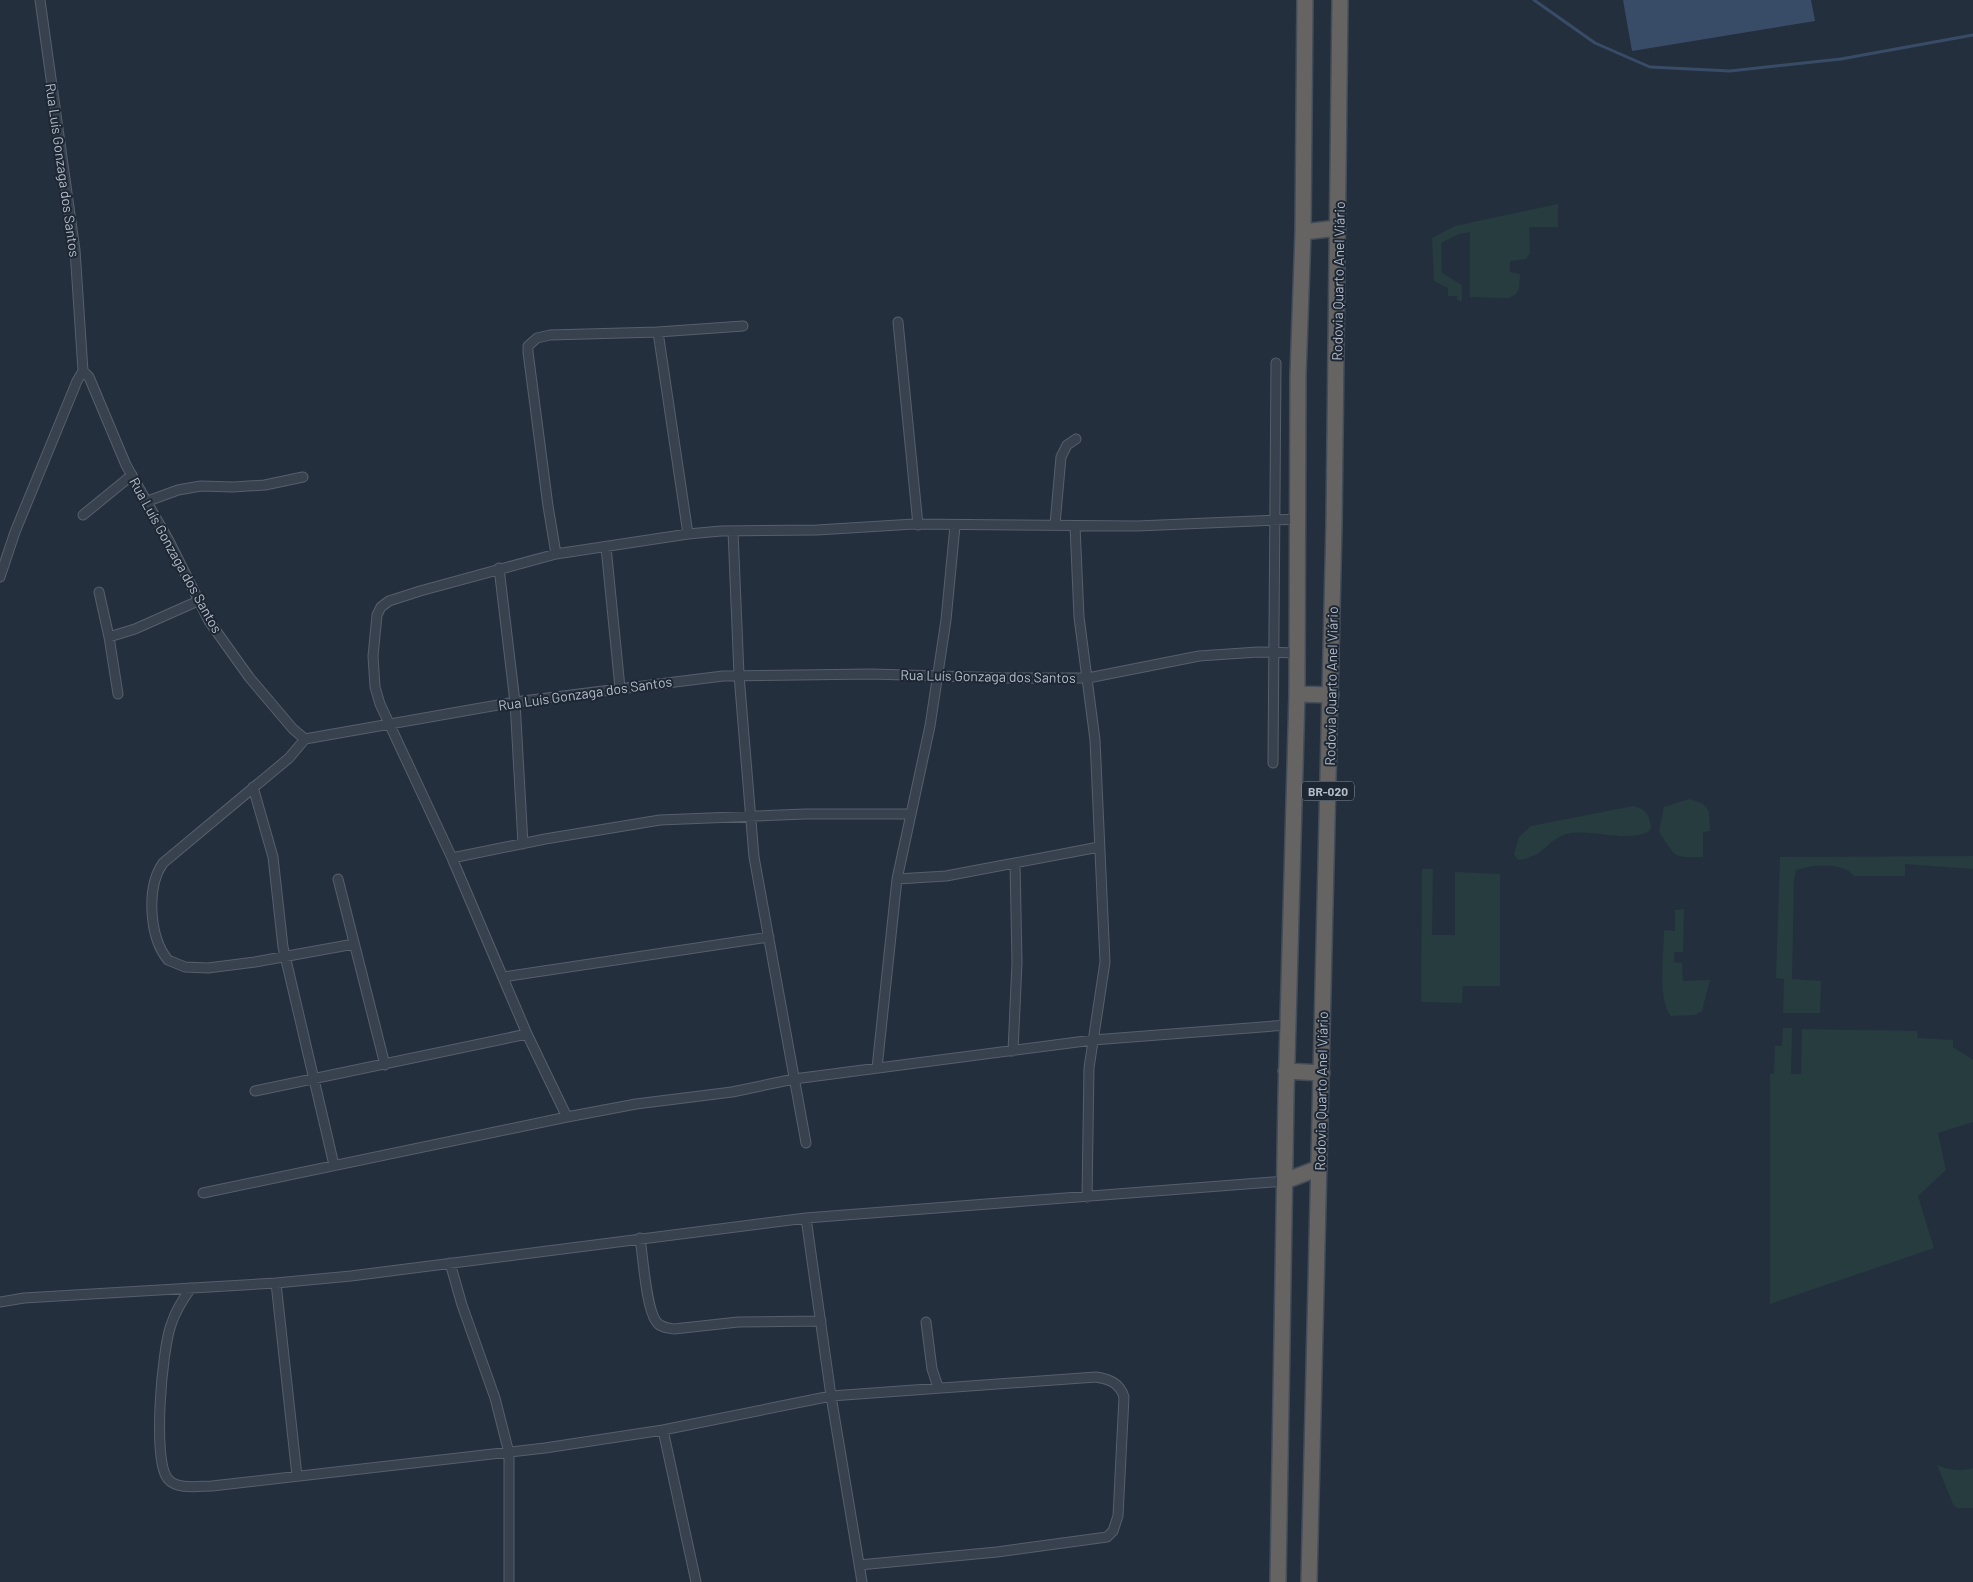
<svg xmlns="http://www.w3.org/2000/svg" width="1973" height="1582" viewBox="0 0 1973 1582" font-family="Barlow,sans-serif">
<style>
.green{fill:#263c3f}
.water{fill:#394c67}
.lines{fill:none;stroke-linecap:round;stroke-linejoin:round}
.stream{stroke:#394c67;stroke-width:3}
.minor-casing{stroke:#565f6c;stroke-width:11}
.trunk-casing{stroke:#434c59;stroke-width:18}
.minor{stroke:#38414e;stroke-width:9}
.trunk{stroke:#656462;stroke-width:15}
.labels{text-anchor:middle;dominant-baseline:central;stroke-width:4;stroke-linejoin:round;paint-order:stroke}
.shield{fill:#1d2633;stroke:#878f9c;stroke-width:1}
.shield-label{font-size:12px;font-weight:bold;fill:#b4bcc9}
.street-label{font-size:14px;fill:#b4bcc9;stroke:#1d2633}
</style>
<rect width="100%" height="100%" fill="#242f3e"/>
<path class="green" d="M1558 204V227H1529L1530 253 1526 259 1510 261V272L1520 274 1519 289 1516 294 1509 298 1470 297V232L1459 234 1441 243 1442 273 1462 285V301L1457 300V296H1448V288L1434 281 1432 238 1455 226Z
M1689 799C1712 805 1709 810 1710 831L1703 832V857C1672 858 1676 857 1659 832L1664 807Z
M1633 806C1646 809 1650 815 1651 828L1648 832C1625 842 1596 830 1571 833 1549 836 1546 857 1518 860L1514 854 1519 837 1531 826Z
M1973 856V869L1905 864V876H1854C1842 861 1812 865 1796 870L1794 880 1792 979 1821 981 1820 1013H1783L1784 979 1776 978 1780 857Z
M1422 869H1433L1432 935H1455V872L1500 874V986H1463L1462 1003 1421 1002Z
M1684 909 1683 952H1674V962L1682 963 1683 981 1710 980 1702 1011 1695 1015 1671 1016C1657 1000 1664 952 1664 930L1675 931V910Z
M1783 1028H1792L1791 1074H1801L1802 1029 1917 1031 1918 1038 1953 1040V1047L1973 1060V1122L1938 1133 1946 1170 1918 1196 1934 1248 1770 1304V1074H1774L1775 1046H1782Z
M1937 1465C1949 1470 1961 1472 1973 1468V1508H1957L1953 1504Z"/>
<path class="water" d="M1623 0H1811L1815 21 1632 51Z"/>
<g class="lines">
<path class="stream" d="M1534 0 1595 43 1650 67 1730 71 1841 59 1973 35"/>
<defs>
<path id="minor" d="M898 322 918 525
M658 332 688 534
M83 371 89 377 126 465 169 541 209 621 249 677 293 729 305 739 515 702 723 676 871 674 1008 678H1088L1199 656 1258 652 1298 653
M148 501 178 490 201 486 233 487 265 485 303 477
M83 515 132 475
M1055 524 1061 457 1067 445 1076 439
M1075 526 1079 617 1095 740 1105 962 1089 1068 1087 1197
M733 531 739 675 754 857 806 1143
M606 547 620 688
M556 554 548 506 528 352V346L537 338 550 335 658 332 743 326
M499 568 515 702 523 844
M0 577 15 532 77 381 83 371 75 250 40 0
M99 592 109 637 118 694
M109 637 135 629 198 601
M305 739 289 758 163 863C146 887 149 937 168 960L185 967 208 968 255 962 354 944
M1273 763 1276 363
M253 787 273 857 283 947 334 1165
M452 858 545 839 660 820 805 814H911
M338 879 385 1065
M897 879 946 876 1099 847
M503 977 769 937
M1013 1051 1017 963 1015 863
M877 1068 897 879 930 726 946 620 955 526
M255 1091 527 1034
M567 1117 527 1034 452 858 380 704 375 687 373 656 377 615 381 607 389 601 420 591 556 554 688 534 721 531 817 530 914 524 1137 526 1298 519
M203 1193 567 1117 636 1104 732 1092 794 1079 1093 1040 1287 1025
M806 1218 831 1396 862 1582
M640 1238C643 1256 646 1308 656 1321 659 1327 667 1328 674 1329L738 1322 821 1321
M450 1263 462 1305 495 1398 509 1453V1582
M276 1283 297 1476
M191 1288C183 1299 175 1312 171 1325 162 1349 152 1461 168 1479 177 1490 199 1486 212 1486L545 1448 663 1430 831 1396 1096 1377C1109 1379 1120 1383 1124 1397L1118 1516 1113 1531 1107 1537 997 1552 859 1565
M0 1302 24 1298 276 1283 351 1276 806 1218 1285 1181
M926 1322 932 1369 938 1387
M663 1430 696 1582"/>
<path id="trunk" d="M1303 232 1338 228
M1297 694 1331 695
M1286 1071 1322 1073
M1285 1181 1319 1168
M1278 1582 1286 1096 1297 694 1298 376 1303 232 1305 0
M1309 1582 1334 525 1340 0"/>
</defs>
<use href="#minor" class="minor-casing"/>
<use href="#trunk" class="trunk-casing"/>
<use href="#minor" class="minor"/>
<use href="#trunk" class="trunk"/>
</g>
<g class="labels">
<rect class="shield" x="1302" y="781.5" width="52" height="19" rx="4"/>
<g class="shield-label">
<text x="1328" y="791">BR-020</text>
</g>
<g class="street-label">
<text transform="translate(63 170) rotate(82)">Rua Luís Gonzaga dos Santos</text>
<text transform="translate(1338 281) rotate(-89)">Rodovia Quarto Anel Viário</text>
<text transform="translate(176 555) rotate(61)">Rua Luís Gonzaga dos Santos</text>
<text transform="translate(988 676) rotate(1)">Rua Luís Gonzaga dos Santos</text>
<text transform="translate(1331 686) rotate(-89)">Rodovia Quarto Anel Viário</text>
<text transform="translate(585 693) rotate(-8)">Rua Luís Gonzaga dos Santos</text>
<text transform="translate(1321 1091) rotate(-89)">Rodovia Quarto Anel Viário</text>
</g>
</g>
</svg>
